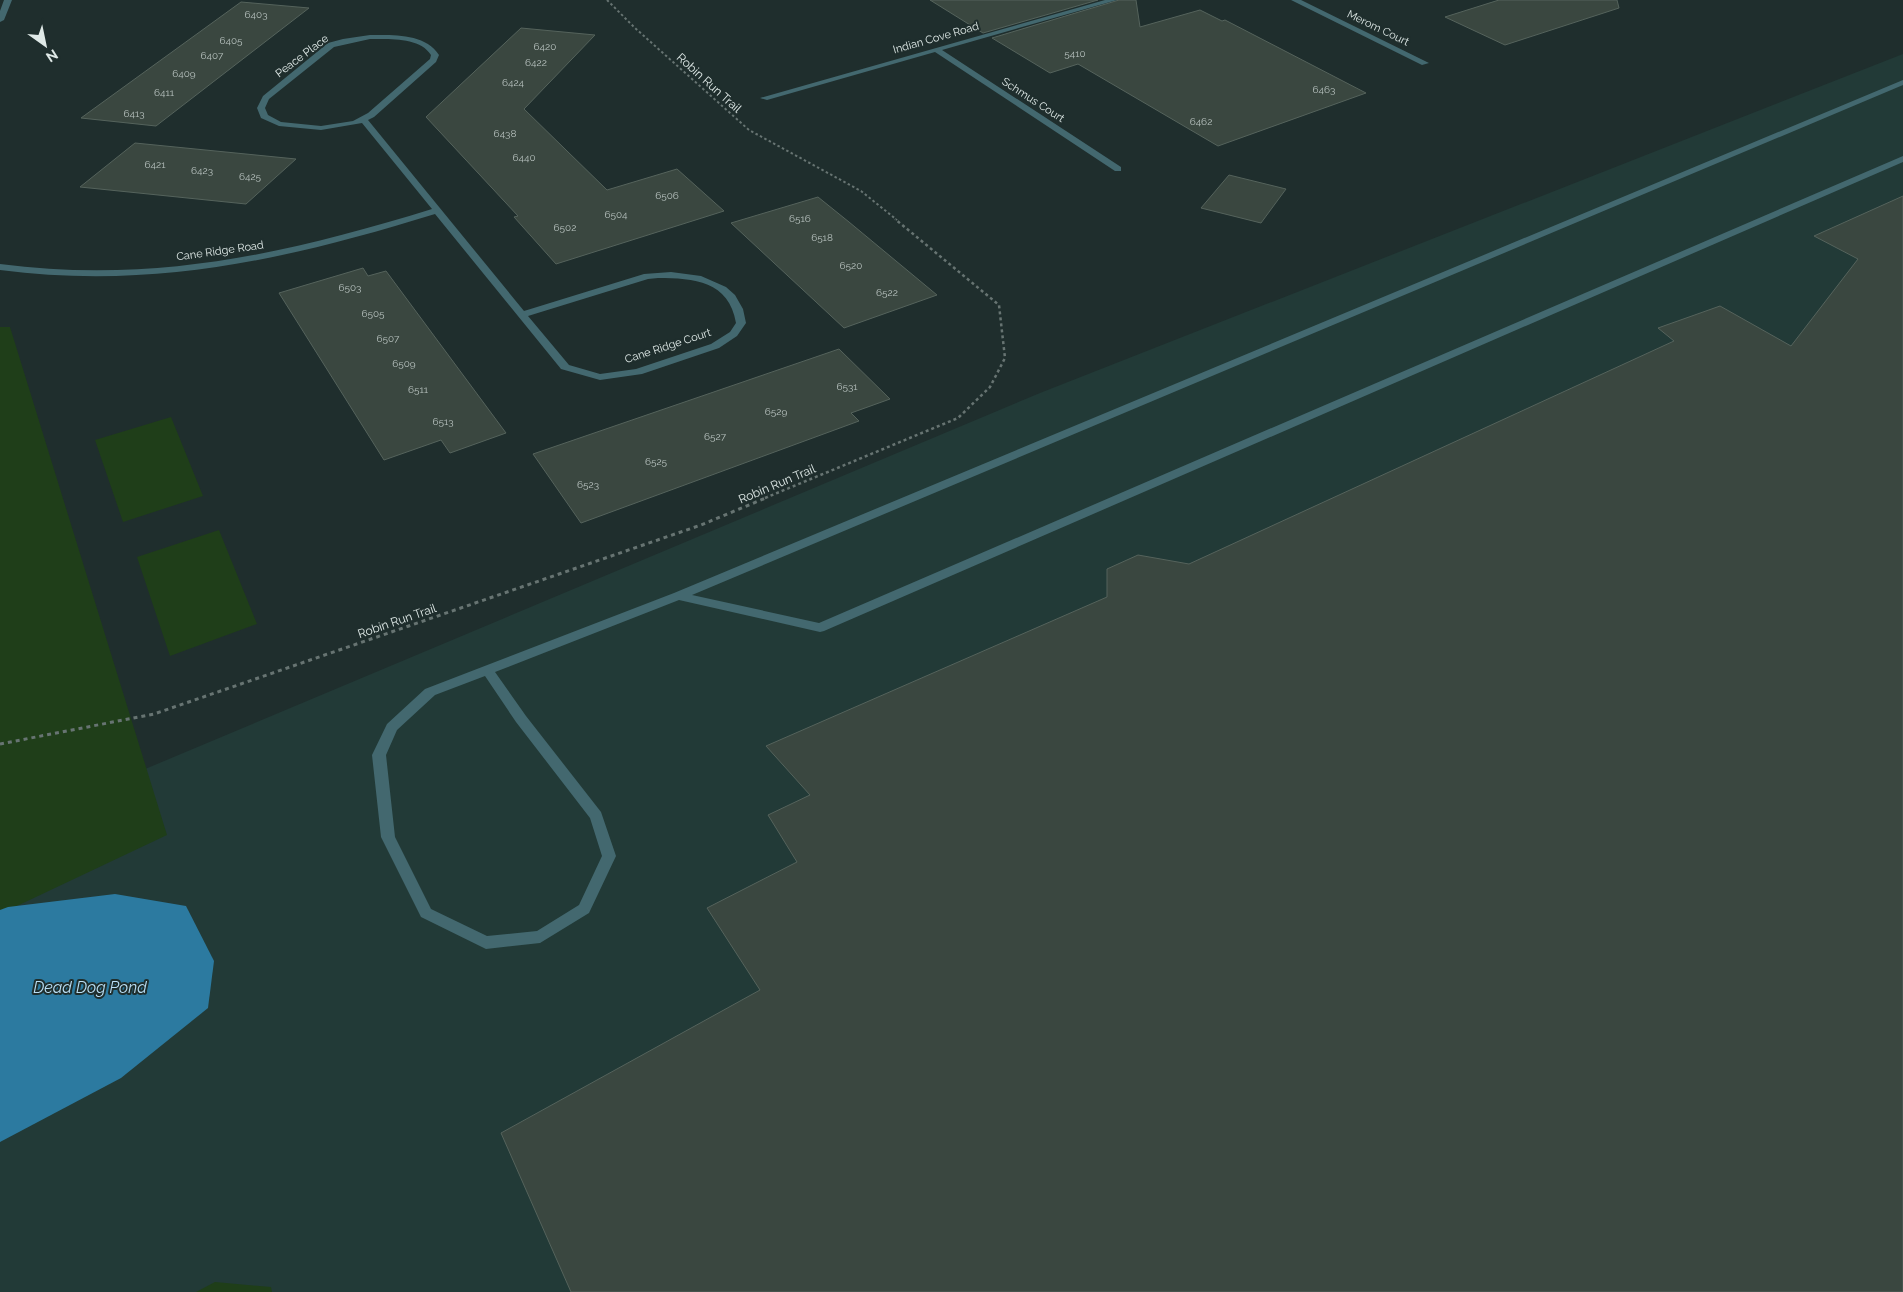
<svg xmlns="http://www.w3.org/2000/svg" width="1903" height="1292" viewBox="0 0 1903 1292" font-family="Raleway,sans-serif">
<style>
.built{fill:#223a37}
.green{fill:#1f3e19}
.water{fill:#2c7aa0}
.building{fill:#3a4740;stroke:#55635c}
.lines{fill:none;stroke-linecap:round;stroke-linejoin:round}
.path-far2{stroke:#677472;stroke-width:2;stroke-dasharray:2.5 2.5;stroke-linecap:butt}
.path-far1{stroke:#677472;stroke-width:2.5;stroke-dasharray:3 3;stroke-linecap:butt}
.path{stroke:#677472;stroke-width:3;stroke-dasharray:4 4;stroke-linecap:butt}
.service{fill:#43686f;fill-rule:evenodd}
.minor{fill:#43686f;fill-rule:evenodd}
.labels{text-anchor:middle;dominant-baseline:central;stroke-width:4;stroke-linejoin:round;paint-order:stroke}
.number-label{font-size:10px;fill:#b6c0bd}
.far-street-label{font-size:11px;fill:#dfe9e7;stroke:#1f2e2d}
.street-label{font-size:12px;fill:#dfe9e7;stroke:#1f2e2d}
.near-water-label{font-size:16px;font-style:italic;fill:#badff5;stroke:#1f2e2d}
</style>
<rect width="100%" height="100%" fill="#1f2e2d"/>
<path class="built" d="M1903 54V1292H0V830L1040 393Z"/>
<path class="green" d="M0 327H10L167 835 0 914Z
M171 417 203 496 123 522 95 440Z
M219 530 257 624 170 656 137 557Z
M215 1282 271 1287 272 1292H196Z"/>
<path class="water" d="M115 894 186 906 214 961 208 1008 121 1078 0 1142V910L8 907Z"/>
<path class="building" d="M930 0H1098L983 33Z
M1119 0H1136L1140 27 1200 10 1222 21 1225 20 1366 93 1218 146 1078 64 1050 73 992 38Z
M1499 0H1617L1619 8 1505 45 1445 17Z
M241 2 309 8 156 126 81 118Z
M521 28 595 35 524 109 607 190 677 169 724 211 556 264 514 217 518 216 426 117Z
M135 143 296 159 246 204 80 187Z
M1229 175 1286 189 1261 223 1201 208Z
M1903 196V1292H571L501 1133 760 990 707 908 797 862 768 815 810 795 766 746 1107 597V569L1138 555 1189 564 1674 341 1658 328 1720 306 1791 346 1858 259 1814 236Z
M818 197 849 222 937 295 844 328 731 223Z
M363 268 368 276 386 271 506 433 450 453 441 440 384 460 279 293Z
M839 349 890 399 851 413 859 421 581 523 533 454Z"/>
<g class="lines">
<path class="path-far2" d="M607 0 635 28 749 130 861 191 897 220"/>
<path class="path-far1" d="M765 498 958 418 990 387 1005 358 999 305 895 219"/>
<path class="path" d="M0 744 154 714 701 525 768 497"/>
<path class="service" d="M1903 80V85L692 595 819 623 1903 156V162L824 631 820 632 679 600 495 672 526 716 601 812 616 856 589 913 540 943 486 949 421 917 381 837 372 755 387 724 425 689 674 593ZM485 676 516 722 590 818 602 856 579 905 537 931 487 936 431 909 395 837 386 755 397 730 435 695Z"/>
<path class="minor" d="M4 0H12L4 20 0 22V11Z
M1105 0H1117L942 50 1121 167V171H1115L935 52 767 100 760 98Z
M1291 0H1301L1429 63 1422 65Z
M370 35C393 35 425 33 439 55L436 62 374 117 368 120 524 311 644 274 671 272 701 276 726 287 735 295 743 309 746 323 737 336 719 348 642 374 600 380 561 369 435 214C289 259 154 290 0 270V264C153 284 286 254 432 209L362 123 321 130 279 126 261 118 257 108 263 96 328 43 343 39ZM370 39C389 39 420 37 431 55L430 59 368 113 353 121 321 126 281 122 268 115 265 108 269 99 334 47ZM658 278C694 278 729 281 736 323L730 332 711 344 636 369 600 374 569 365 528 316 648 279Z"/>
</g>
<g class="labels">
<g class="number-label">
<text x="256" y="14">6403</text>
<text x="231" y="40">6405</text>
<text x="545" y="46">6420</text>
<text x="1075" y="53">5410</text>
<text x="212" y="55">6407</text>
<text x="536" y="62">6422</text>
<text x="184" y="73">6409</text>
<text x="513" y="82">6424</text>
<text x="1324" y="89">6463</text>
<text x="164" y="92">6411</text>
<text x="134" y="113">6413</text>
<text x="1201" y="121">6462</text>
<text x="505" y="133">6438</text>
<text x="524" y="157">6440</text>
<text x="155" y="164">6421</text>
<text x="202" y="170">6423</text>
<text x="250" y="176">6425</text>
<text x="667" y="195">6506</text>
<text x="616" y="214">6504</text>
<text x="800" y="218">6516</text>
<text x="565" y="227">6502</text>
<text x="822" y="237">6518</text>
<text x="851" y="265">6520</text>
<text x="350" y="287">6503</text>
<text x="887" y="292">6522</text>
<text x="373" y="313">6505</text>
<text x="388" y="338">6507</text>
<text x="404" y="363">6509</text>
<text x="847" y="386">6531</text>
<text x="418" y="389">6511</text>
<text x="776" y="411">6529</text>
<text x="443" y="421">6513</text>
<text x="715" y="436">6527</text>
<text x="656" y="461">6525</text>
<text x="588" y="484">6523</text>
</g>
<g class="far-street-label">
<text transform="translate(1378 28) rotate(26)">Merom Court</text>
<text transform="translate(936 38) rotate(-16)">Indian Cove Road</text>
<text transform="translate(302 56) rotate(-37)">Peace Place</text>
<text transform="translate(1033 100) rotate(33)">Schmus Court</text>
<text transform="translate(220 251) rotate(-8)">Cane Ridge Road</text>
<text transform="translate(668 346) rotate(-18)">Cane Ridge Court</text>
</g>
<g class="street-label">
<text transform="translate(709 83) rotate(42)">Robin Run Trail</text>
<text transform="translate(777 484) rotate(-23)">Robin Run Trail</text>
<text transform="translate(397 621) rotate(-19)">Robin Run Trail</text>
</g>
<g class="near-water-label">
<text x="90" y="987">Dead Dog Pond</text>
</g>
</g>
<g transform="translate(45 45) rotate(147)" stroke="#1f2e2d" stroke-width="4" paint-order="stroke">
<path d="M0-4L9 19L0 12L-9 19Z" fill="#dfe9e7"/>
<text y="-8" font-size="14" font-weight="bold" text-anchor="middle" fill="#dfe9e7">N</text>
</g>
</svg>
